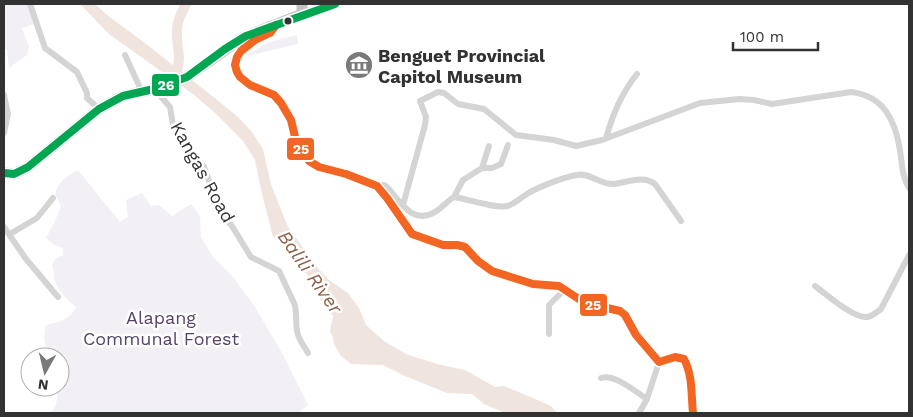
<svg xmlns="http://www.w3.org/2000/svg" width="913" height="417" viewBox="0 0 913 417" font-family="'Work Sans',sans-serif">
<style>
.green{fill:#f2eff5}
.water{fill:#f0e5de}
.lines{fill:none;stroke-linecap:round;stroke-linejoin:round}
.river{stroke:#f0e5de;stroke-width:10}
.street{stroke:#d4d4d4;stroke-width:6}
.secondary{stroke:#cfcfcf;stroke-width:9}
.highway{stroke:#c3c3c3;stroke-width:11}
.bus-1-casing{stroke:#fff;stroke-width:11}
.bus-2-casing{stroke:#fff;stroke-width:11}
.bus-1{stroke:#f26522;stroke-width:8}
.bus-2{stroke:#00a651;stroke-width:8}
.bus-dot{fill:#323232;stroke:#fff;stroke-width:2}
.labels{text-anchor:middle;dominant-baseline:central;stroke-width:5;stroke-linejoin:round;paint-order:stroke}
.poi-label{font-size:18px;font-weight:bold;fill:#323232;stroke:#fff;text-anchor:start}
.street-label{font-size:18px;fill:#323232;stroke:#fff}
.park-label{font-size:18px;fill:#57436a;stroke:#fff}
.water-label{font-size:19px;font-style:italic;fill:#8d6147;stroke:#fff}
.line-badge{stroke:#fff;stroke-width:2}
.badge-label{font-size:14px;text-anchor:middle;font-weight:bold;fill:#fff}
</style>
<rect width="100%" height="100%" fill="#fff"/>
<path class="green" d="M4 4H28L35 24 22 28 29 46 27 55 9 68 7 49H4Z
M297 35 298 44 248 56 246 55 269 42Z
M78 170 120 222 128 217 126 200 142 193 151 206 159 205 172 216 191 204 200 216 201 237 213 257 233 277 255 307 282 353 308 405 298 413H51C57 404 59 398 56 387H60V357H48L44 338 46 325C59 322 70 320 76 307 67 300 59 293 55 281 53 276 55 271 52 265L55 259 63 255V248L54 245 46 238 55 221 61 206 55 194C59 181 66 176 78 170Z"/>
<path class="water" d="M80 4H95L107 15 145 43 216 99 238 117 252 132 263 149 271 184 287 225 315 265 329 280 348 293 359 308 366 325 384 341 406 354 437 364 465 370 495 387 504 386 526 395 551 406 557 413H505L484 404 472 394 447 393 405 376 383 365 351 364 341 356 334 344 333 338 330 331 333 316 319 298 314 287 300 263 286 245 273 237 261 190 255 160 243 141 214 112 194 95 109 34Z"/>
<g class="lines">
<path class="river" d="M176 74C182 57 177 50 177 34 176 23 181 14 186 4"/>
<path class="street" d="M30 4 45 48 77 72 87 93V98L99 109
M125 55 142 92
M154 89 170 107 173 125 182 141 204 167 221 214 232 226 251 257 279 271 294 303C298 313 295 322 297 331 298 339 304 346 308 353
M4 95 8 114 4 133
M606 138C613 114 621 94 637 74
M482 168H492L501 164 508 145
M377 186 384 185 388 188C401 203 413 225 435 212 442 208 447 201 454 197 468 199 495 209 507 206 515 204 520 198 527 194 538 187 564 177 577 175 589 172 601 185 614 184 628 182 643 175 655 184L681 221
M454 197 463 180 482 168 489 146
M403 205 425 125 426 117 420 101 438 92 444 93 458 104 484 109 516 135 554 140 576 146 602 140 700 103 739 99 754 100 772 104 851 92C884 96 895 120 900 150 902 163 902 177 909 188
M4 227 26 259 58 297
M10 234 37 218 53 198
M815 286C826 294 854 319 867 317 873 316 877 312 881 309L909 255
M549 334V305L565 289
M601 378C614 373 636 392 647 399
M639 413 647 399 659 362"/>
<path class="secondary" d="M302 14 335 4
M276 25 270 33 255 40 241 51 237 57 235 65 237 72 240 77 250 85 274 95 281 103 291 120 296 141 303 154 309 161 319 167 346 174 377 186 387 198 412 234 443 245H457L465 247 478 261 492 271 533 284 559 286 585 303 620 311 625 315 636 335 659 362 675 357 684 359C693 376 691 395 693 413"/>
<path class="highway" d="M4 173 14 174 28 167 99 109 123 96 154 89 187 77 244 37 302 14V4"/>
<defs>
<path id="bus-1" d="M276 25 270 33 255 40 241 51 237 57 235 65 237 72 240 77 250 85 274 95 281 103 291 120 296 141 303 154 309 161 319 167 346 174 377 186 387 198 412 234 443 245H457L465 247 478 261 492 271 533 284 559 286 585 303 620 311 625 315 636 335 659 362 675 357 684 359C693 376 691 395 693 413"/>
<path id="bus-2" d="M4 173 14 174 28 167 99 109 123 96 154 89 187 77 225 49 246 36 335 4"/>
</defs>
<use href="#bus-1" class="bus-1-casing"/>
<use href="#bus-2" class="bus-2-casing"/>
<use href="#bus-1" class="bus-1"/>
<use href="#bus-2" class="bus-2"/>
</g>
<defs>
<symbol id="museum-disc" viewBox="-11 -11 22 22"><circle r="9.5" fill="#7a7a7a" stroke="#fff"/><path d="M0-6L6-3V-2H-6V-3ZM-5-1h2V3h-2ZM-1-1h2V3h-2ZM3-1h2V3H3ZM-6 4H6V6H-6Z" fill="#fff"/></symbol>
</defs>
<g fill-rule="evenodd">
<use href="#museum-disc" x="343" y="49" width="32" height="32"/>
</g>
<circle class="bus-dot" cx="288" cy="21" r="4.5"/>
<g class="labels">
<g class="poi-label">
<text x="378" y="55">Benguet Provincial<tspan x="378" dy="21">Capitol Museum</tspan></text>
</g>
<g class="street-label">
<text transform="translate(203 172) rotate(61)">Kangas Road</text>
</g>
<g class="park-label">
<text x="161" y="317">Alapang<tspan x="161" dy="21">Communal Forest</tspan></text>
</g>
<g class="water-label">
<text transform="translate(310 272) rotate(55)">Balili River</text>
</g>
</g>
<g class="line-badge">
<rect x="151" y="73" width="29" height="24" rx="5" fill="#00a651"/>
<rect x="286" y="137" width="29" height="24" rx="5" fill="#f26522"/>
<rect x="579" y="293" width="29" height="24" rx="5" fill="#f26522"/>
</g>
<g class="badge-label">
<text x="166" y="90">26</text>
<text x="301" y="154">25</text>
<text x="593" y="310">25</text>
</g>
<rect width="913" height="417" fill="none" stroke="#323232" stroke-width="10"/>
<g transform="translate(45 372) rotate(188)"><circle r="24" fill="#ffffff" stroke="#adadad"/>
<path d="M0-4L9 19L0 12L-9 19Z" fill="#7a7a7a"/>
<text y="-8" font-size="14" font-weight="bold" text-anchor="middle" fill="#323232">N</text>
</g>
<path d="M733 42v8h85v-8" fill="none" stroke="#323232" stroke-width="2.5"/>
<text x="740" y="42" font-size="15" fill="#323232" stroke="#ffffff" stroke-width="4" paint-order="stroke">100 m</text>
</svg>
